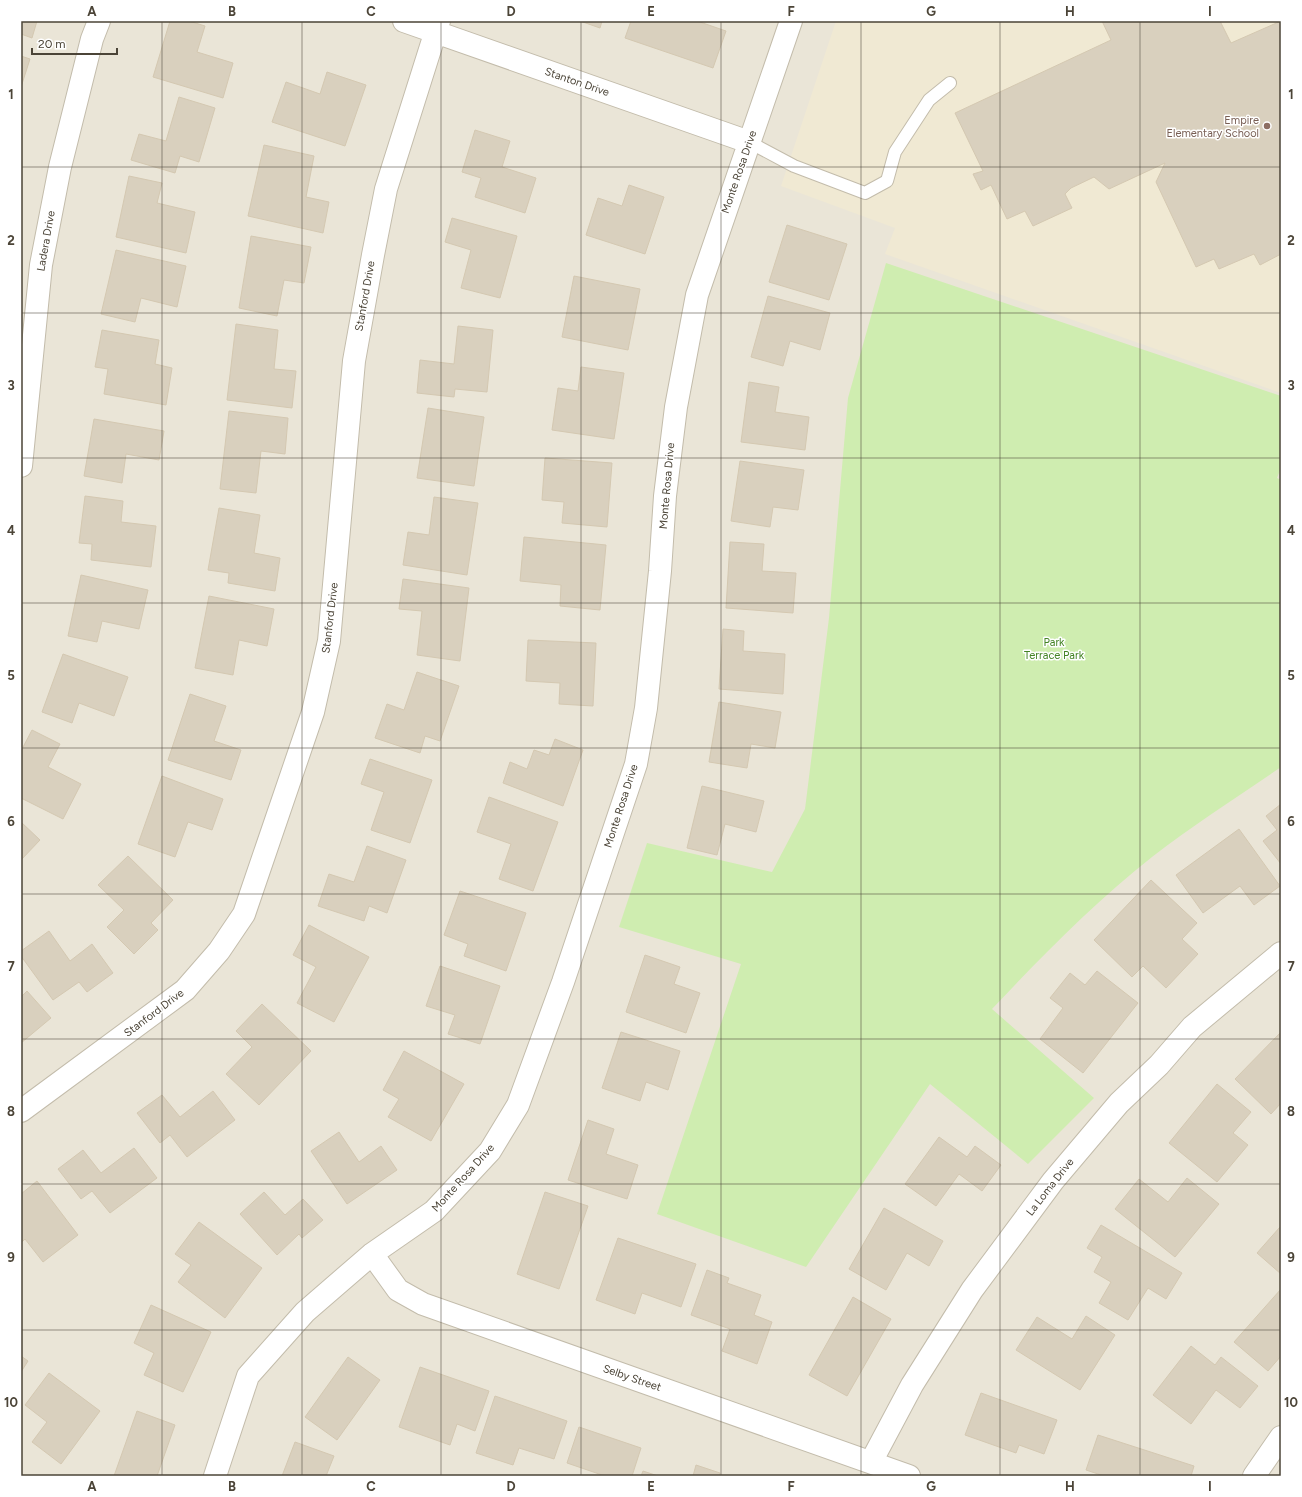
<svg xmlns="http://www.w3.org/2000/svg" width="1302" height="1497" viewBox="0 0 1302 1497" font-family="Figtree,sans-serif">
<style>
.residential{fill:#eae5d7}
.education{fill:#f0e9d3}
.green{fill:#cfedb0}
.building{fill:#d9d0be;stroke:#d4c8b1}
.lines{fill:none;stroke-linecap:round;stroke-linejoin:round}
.service-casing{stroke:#c3bcab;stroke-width:14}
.minor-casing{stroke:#c3bcab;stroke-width:24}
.service{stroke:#fff;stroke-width:12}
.minor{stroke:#fff;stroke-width:22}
.grid{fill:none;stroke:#4b4437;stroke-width:1;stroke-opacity:0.55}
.education-dot{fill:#8d6e63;stroke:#fff;stroke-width:1.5}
.labels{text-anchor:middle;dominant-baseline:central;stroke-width:3;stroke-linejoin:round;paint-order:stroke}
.street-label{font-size:11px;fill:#4b4437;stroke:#fff}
.education-label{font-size:11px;fill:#785e54;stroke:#fff;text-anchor:end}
.park-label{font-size:11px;fill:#438324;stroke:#fff}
.neatline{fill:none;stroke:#4b4437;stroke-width:1.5}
.grid-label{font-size:13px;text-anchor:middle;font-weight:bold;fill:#4b4437}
</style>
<rect width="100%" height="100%" fill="#f6f3ea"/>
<path class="residential" d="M21 21H1281V1476H21Z"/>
<path class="education" d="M836 21H1281V393L885 254 895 228 781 186Z"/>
<path class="green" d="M886 263 1281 396V468L1277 478 1281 480V767C1238 797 1193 825 1152 857 1095 902 1042 956 992 1009L1094 1098 1028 1164 930 1084 806 1267 657 1214 741 964 619 927 647 843 772 872 805 809 829 618 848 398Z"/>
<path class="building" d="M21 21H37L32 38 21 34Z
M170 21H189L205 26 197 52 233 63 223 98 153 77Z
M580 21H602L600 28Z
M631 21H697L726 31 713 68 625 38Z
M1102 21H1220L1231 43 1281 21V254L1260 265 1254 254 1219 269 1214 259 1196 267 1156 182 1165 163 1109 189 1094 177 1071 188 1065 194 1072 208 1033 226 1025 211 1007 219 991 185 981 190 973 174 983 171 955 113 1111 40Z
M21 56 30 59 21 87Z
M327 72 366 85 345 146 272 122 286 82 320 94Z
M179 97 215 108 199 162 180 156 175 173 131 160 139 134 166 141Z
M475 130 510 141 502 167 536 178 525 213 475 197 481 178 462 172Z
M264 145 314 156 306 197 329 202 323 233 248 216Z
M129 176 162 183 157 203 195 212 186 253 116 237Z
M629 185 664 197 645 254 586 235 598 198 622 206Z
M452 218 517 236 500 298 461 288 471 250 445 242Z
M787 225 847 244 829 300 769 282Z
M251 236 311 247 304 283 284 280 277 316 239 308Z
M116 250 186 266 177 307 141 298 135 322 101 314Z
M574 276 640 289 628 350 562 337Z
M768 296 830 313 820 350 790 341 783 366 751 357Z
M236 324 278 330 274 369 296 371 292 408 227 400Z
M458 326 493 330 487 392 455 389 454 397 417 393 420 360 454 364Z
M102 330 159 340 155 364 172 368 166 405 104 394 108 369 95 367Z
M581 367 624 373 614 439 552 430 558 388 578 391Z
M749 382 779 387 775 412 809 417 805 450 741 442Z
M428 408 484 417 474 486 417 478Z
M229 411 288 418 285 454 261 451 256 493 220 489Z
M94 419 164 431 159 460 126 454 122 483 84 476Z
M545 458 612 463 607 527 562 523 564 502 542 500Z
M740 461 804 470 798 510 773 507 770 527 731 521Z
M85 496 123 501 121 522 156 526 151 567 91 560 92 544 79 543Z
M434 497 478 503 467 575 403 565 408 532 429 535Z
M219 508 260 515 254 553 280 558 275 591 228 583 229 573 208 570Z
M524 537 606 545 600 610 560 606 561 585 520 581Z
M730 542 764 544 762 571 796 573 793 613 726 608Z
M81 575 148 590 139 629 102 621 97 642 68 636Z
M403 579 469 588 460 661 417 655 422 611 399 609Z
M209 596 274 609 267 646 239 640 233 675 195 668Z
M723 629 744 631 743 651 785 654 783 694 719 689Z
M528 640 596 643 593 706 559 704 560 683 526 681Z
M63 654 128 677 114 716 79 703 72 723 42 712Z
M417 672 459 686 440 741 425 736 420 753 375 738 387 704 404 710Z
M190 694 226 706 214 741 241 750 231 780 168 760Z
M719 702 781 712 775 748 751 744 747 768 709 762Z
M32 730 60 744 48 767 81 784 63 819 21 798V751Z
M555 739 583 750 563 806 503 783 510 762 527 769 534 750 549 755Z
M370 759 432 780 410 843 371 830 384 792 361 784Z
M162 776 223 799 212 830 188 822 175 857 138 844Z
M702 786 764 801 756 832 725 824 717 855 687 848Z
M489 797 558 822 533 891 499 879 511 844 477 832Z
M1281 804V864L1263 841 1277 830 1266 816Z
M21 822 40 840 21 860Z
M1239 829 1280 886 1254 905 1240 886 1203 913 1176 875Z
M367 846 406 860 387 913 369 906 364 921 318 906 329 874 354 882Z
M128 856 173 900 151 923 158 930 134 954 107 927 124 910 98 885Z
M1151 880 1197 923 1182 939 1198 954 1166 988 1143 966 1132 977 1094 940Z
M460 891 526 913 506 971 464 956 468 944 444 935Z
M309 925 369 957 334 1022 297 1003 316 967 293 955Z
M49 931 70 961 92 944 113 973 87 992 79 982 53 1000 21 956V951Z
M645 955 680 967 674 984 700 993 686 1033 626 1012Z
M440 966 500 986 480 1044 448 1034 455 1015 426 1006Z
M1097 971 1138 1003 1083 1073 1040 1039 1063 1008 1050 998 1070 973 1085 985Z
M27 991 51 1018 21 1043V997Z
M262 1004 311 1051 259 1105 226 1074 252 1047 236 1031Z
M621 1032 680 1051 668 1090 646 1082 640 1101 602 1088Z
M1281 1032V1103L1271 1114 1235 1079Z
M404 1051 464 1084 431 1141 388 1117 399 1099 383 1090Z
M1217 1084 1251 1112 1233 1133 1248 1145 1217 1182 1169 1143Z
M213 1091 235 1120 187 1157 170 1135 160 1143 137 1113 162 1095 180 1117Z
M588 1120 614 1129 606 1154 638 1165 627 1199 568 1180Z
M339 1132 359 1162 381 1146 397 1170 347 1204 311 1151Z
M939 1137 967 1157 975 1146 1001 1165 982 1191 959 1174 936 1206 905 1184Z
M134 1148 157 1178 110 1213 92 1191 81 1199 58 1169 83 1150 101 1173Z
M1187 1178 1219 1204 1175 1257 1115 1209 1139 1179 1168 1202Z
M37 1181 78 1235 43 1262 25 1239 21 1243V1194Z
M264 1192 285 1215 303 1199 323 1220 302 1238 299 1234 277 1255 240 1214Z
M545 1192 588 1206 559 1289 517 1274Z
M884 1208 943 1241 929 1266 907 1253 886 1290 849 1269Z
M199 1222 262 1268 225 1318 178 1282 191 1265 175 1254Z
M1101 1225 1182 1273 1166 1299 1148 1288 1128 1320 1099 1303 1111 1282 1094 1272 1102 1257 1087 1248Z
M1280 1227 1281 1228V1274L1257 1253Z
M618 1238 696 1264 681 1307 642 1293 635 1314 596 1300Z
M707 1270 729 1278 727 1283 761 1295 754 1315 772 1322 757 1364 722 1351 730 1329 691 1315Z
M1281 1289V1356L1268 1371 1234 1342Z
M853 1297 891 1319 847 1396 809 1375Z
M151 1305 211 1332 183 1392 144 1375 154 1353 134 1343Z
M1086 1316 1115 1335 1080 1390 1016 1350 1037 1317 1072 1339Z
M1191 1346 1215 1365 1221 1357 1258 1386 1240 1408 1216 1390 1191 1424 1153 1395Z
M21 1356 28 1361 21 1372Z
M348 1357 380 1380 337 1440 305 1417Z
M420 1367 489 1391 475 1431 457 1424 450 1445 399 1427Z
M49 1373 100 1411 61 1464 32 1442 47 1422 25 1405Z
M981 1393 1057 1420 1044 1454 1019 1445 1016 1453 965 1435Z
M495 1396 567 1421 554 1459 519 1448 513 1465 476 1453Z
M137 1411 175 1425 157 1476H114Z
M579 1427 641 1448 632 1476H605L567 1463Z
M1098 1435 1194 1466 1191 1476H1104L1086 1470Z
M295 1442 334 1456 326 1476H282Z
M696 1465 720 1473 719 1476H693Z
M643 1471 658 1476H641Z"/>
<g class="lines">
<defs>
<path id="service" d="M749 142 794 166 865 193 887 181 895 152 929 100 950 83"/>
<path id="minor" d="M404 21 749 142
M21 466 41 265 60 167 92 39 99 21
M21 1111 185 990 219 951 244 914 313 712 329 641 354 361 373 255 386 189 439 21
M372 1254 398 1290 423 1304 909 1476
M871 1462 912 1385 972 1290 1053 1181 1119 1103 1159 1065 1192 1027 1281 953
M215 1476 248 1376 305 1312 372 1254 434 1211 490 1151 518 1105 563 982 636 764 646 708 660 571 665 496 676 407 697 295 791 21
M1254 1476 1281 1437"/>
</defs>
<use href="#service" class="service-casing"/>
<use href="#minor" class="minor-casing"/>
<use href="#service" class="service"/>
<use href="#minor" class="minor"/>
</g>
<path class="grid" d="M162 21V1476M302 21V1476M441 21V1476M581 21V1476M721 21V1476M861 21V1476M1000 21V1476M1140 21V1476M21 167H1281M21 313H1281M21 458H1281M21 603H1281M21 748H1281M21 894H1281M21 1039H1281M21 1184H1281M21 1330H1281"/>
<circle class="education-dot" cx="1267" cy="126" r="4"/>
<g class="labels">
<g class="street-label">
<text transform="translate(577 82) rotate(19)">Stanton Drive</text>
<text transform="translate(739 172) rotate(-71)">Monte Rosa Drive</text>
<text transform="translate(46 241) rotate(-80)">Ladera Drive</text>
<text transform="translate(365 296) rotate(-80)">Stanford Drive</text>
<text transform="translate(667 486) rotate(-85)">Monte Rosa Drive</text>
<text transform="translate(330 618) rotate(-83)">Stanford Drive</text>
<text transform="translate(621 806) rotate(-72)">Monte Rosa Drive</text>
<text transform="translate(154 1013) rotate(-37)">Stanford Drive</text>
<text transform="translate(463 1178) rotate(-48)">Monte Rosa Drive</text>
<text transform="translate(1050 1187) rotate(-52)">La Loma Drive</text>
<text transform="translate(632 1378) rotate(19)">Selby Street</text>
</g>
<g class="education-label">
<text x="1259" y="120">Empire<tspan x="1259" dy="13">Elementary School</tspan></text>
</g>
<g class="park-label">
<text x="1054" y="642">Park<tspan x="1054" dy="13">Terrace Park</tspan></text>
</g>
</g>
<rect width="1302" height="1497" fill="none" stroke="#ffffff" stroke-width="44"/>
<path d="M32 48v6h85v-6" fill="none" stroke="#4b4437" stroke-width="2"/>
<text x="38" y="48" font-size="12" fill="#4b4437" stroke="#ffffff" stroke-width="3" paint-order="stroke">20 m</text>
<rect x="22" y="22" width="1258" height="1453" class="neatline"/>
<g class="grid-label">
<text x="92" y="16">A</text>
<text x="232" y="16">B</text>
<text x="371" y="16">C</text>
<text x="511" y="16">D</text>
<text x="651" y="16">E</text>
<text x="791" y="16">F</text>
<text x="931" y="16">G</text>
<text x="1070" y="16">H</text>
<text x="1210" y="16">I</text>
<text x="11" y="99">1</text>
<text x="1291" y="99">1</text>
<text x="11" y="245">2</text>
<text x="1291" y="245">2</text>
<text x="11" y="390">3</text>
<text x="1291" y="390">3</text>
<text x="11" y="535">4</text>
<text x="1291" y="535">4</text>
<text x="11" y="680">5</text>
<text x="1291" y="680">5</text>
<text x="11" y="826">6</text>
<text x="1291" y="826">6</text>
<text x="11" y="971">7</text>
<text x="1291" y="971">7</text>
<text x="11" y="1116">8</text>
<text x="1291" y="1116">8</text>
<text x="11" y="1262">9</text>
<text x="1291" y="1262">9</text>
<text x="11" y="1407">10</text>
<text x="1291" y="1407">10</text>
<text x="92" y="1491">A</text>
<text x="232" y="1491">B</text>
<text x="371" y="1491">C</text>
<text x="511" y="1491">D</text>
<text x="651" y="1491">E</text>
<text x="791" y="1491">F</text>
<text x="931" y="1491">G</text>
<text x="1070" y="1491">H</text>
<text x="1210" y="1491">I</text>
</g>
</svg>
